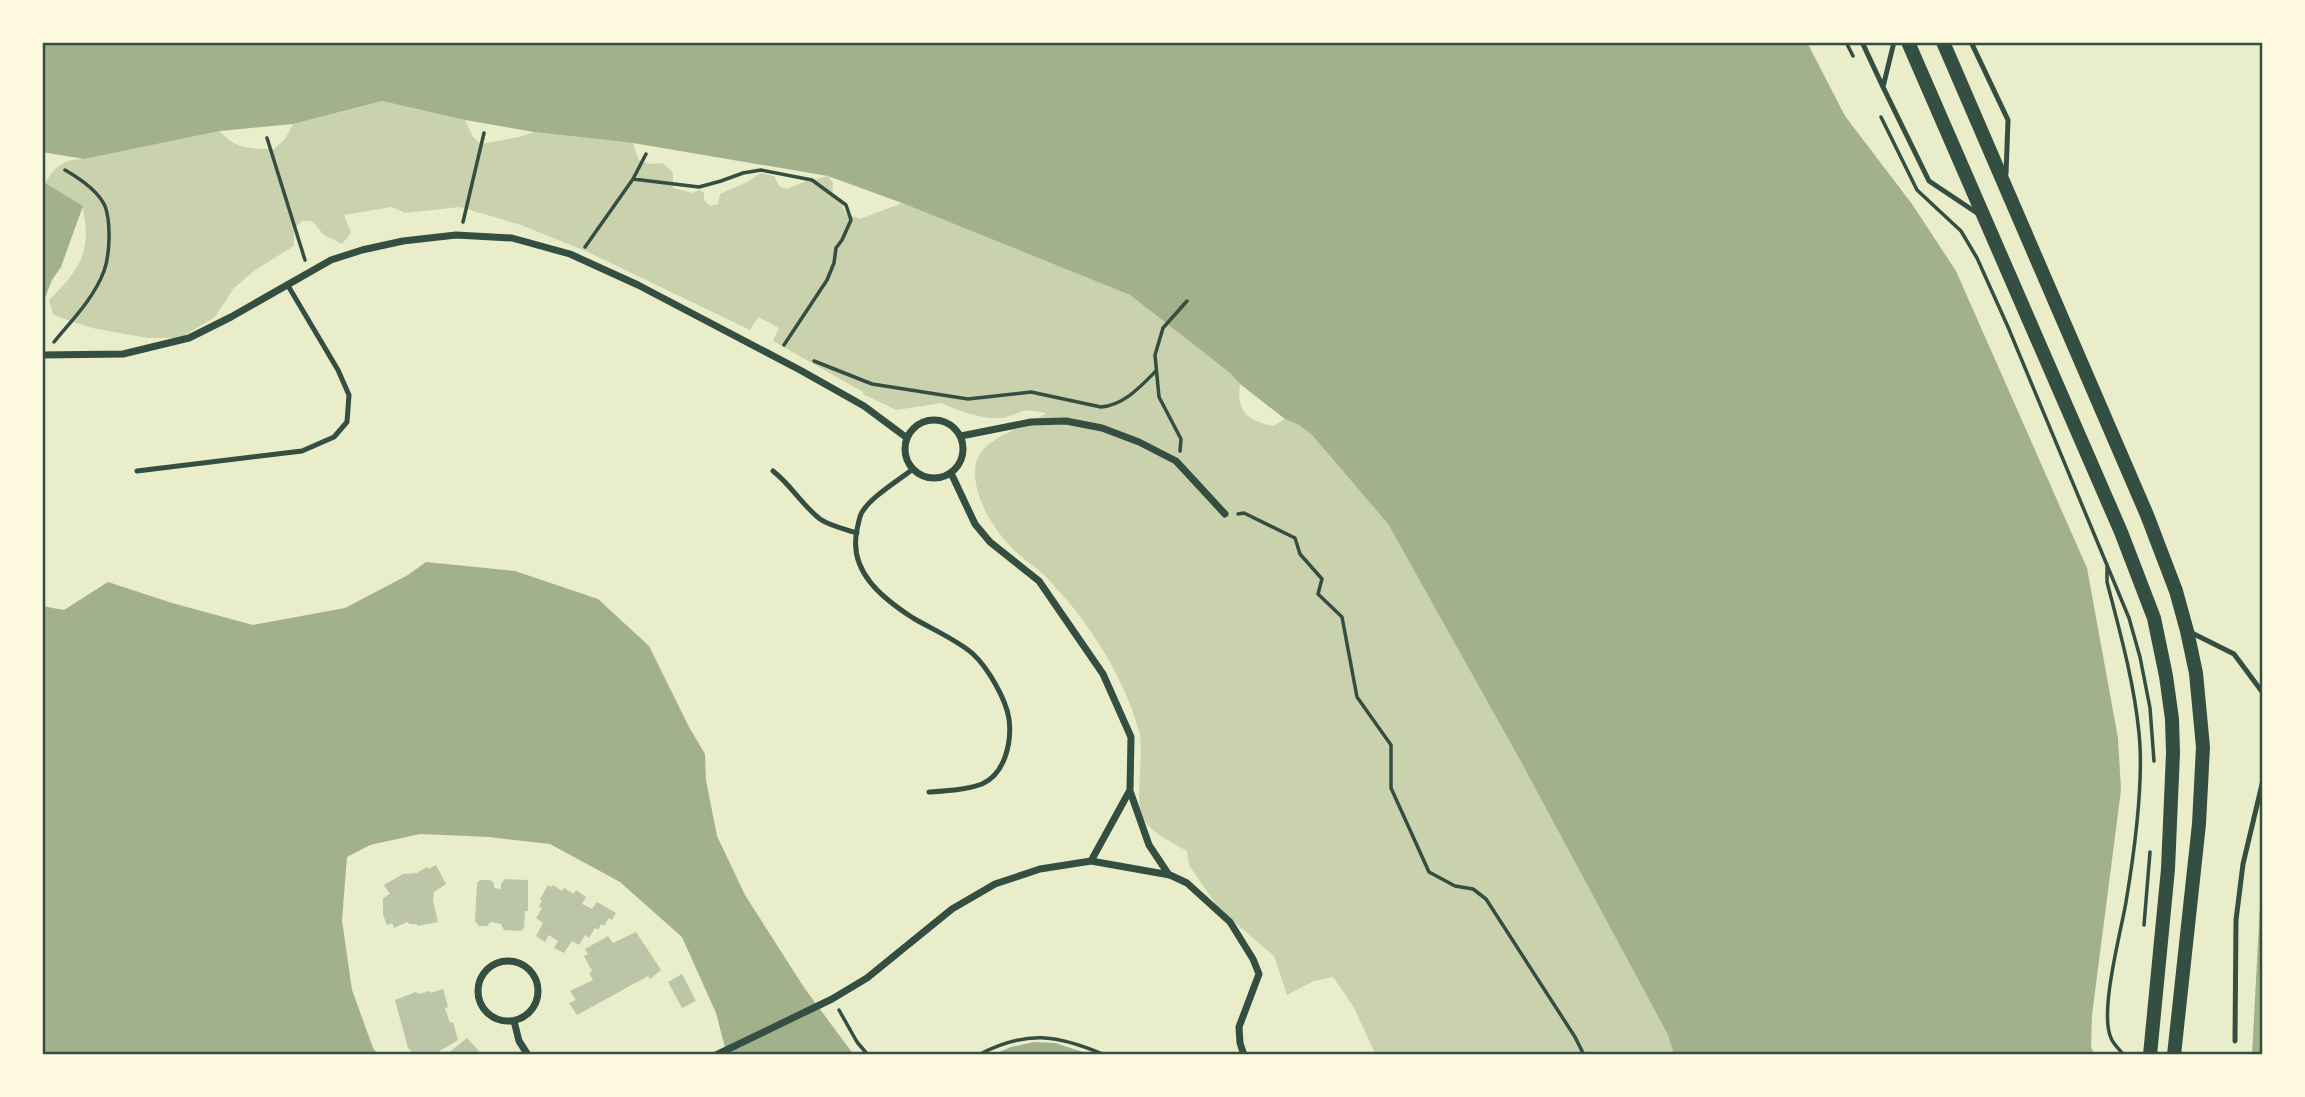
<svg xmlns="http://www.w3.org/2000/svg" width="2305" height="1097" viewBox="0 0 2305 1097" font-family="'Noto Sans',sans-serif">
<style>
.green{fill:#cad2ad}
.water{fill:#a3b18a}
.building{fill:#bcc5a7}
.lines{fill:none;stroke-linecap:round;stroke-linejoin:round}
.path{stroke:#344e41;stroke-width:3.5}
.service{stroke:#344e41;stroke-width:5}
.minor{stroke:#344e41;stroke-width:7}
.secondary{stroke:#344e41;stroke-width:14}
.neatline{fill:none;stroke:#344e41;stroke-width:2.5}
</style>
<rect width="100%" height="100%" fill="#e9edc9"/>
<path class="green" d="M382 101 465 120 473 137 481 144 519 137 534 132 633 143 639 160 649 164 663 163 673 173V188L693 193 699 190 704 193V200L710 206 718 204 720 194 747 182 761 173 774 176 779 186 787 189 804 182 828 176 833 183 832 197 841 204 846 214 860 219 902 203 1130 295 1230 373 1240 384C1236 411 1247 420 1273 426L1285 419 1299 425 1312 435 1388 524 1520 760 1668 1035 1674 1055H1376L1353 1006 1333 977 1314 981 1287 995 1274 956 1219 909 1189 865 1187 851C1173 843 1153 834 1144 820 1133 803 1145 754 1139 731 1129 694 1107 653 1084 622 1073 606 1059 591 1046 577 1037 567 1024 560 1014 550 994 530 974 499 975 470 977 436 1024 430 1046 413L1026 410 1004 418H988L966 413 941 403 896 410 863 394V392L773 341 779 328 758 317 750 330 588 252 521 225 460 207 405 213 392 207 344 215 351 233 342 244 324 235 312 221H302L294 229V246L255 270 234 288 215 317 180 338H148L92 328 53 315 49 300C80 270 93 250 82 206L45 183C54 167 65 158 84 159L220 131C234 149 252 149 274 149L285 139 293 124Z"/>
<path class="water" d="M42 42H1804L1809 46 1845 116 1912 204 1956 271 2087 568 2118 738 2121 790 2092 1015 2091 1046 2094 1055H1674L1668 1035 1520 760 1388 524 1312 435 1299 425 1285 419 1240 384 1230 373 1130 295 902 203 828 176 633 143 534 132 465 120 382 101 293 124 220 131 84 159 42 152Z
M42 181 83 206 61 267 52 280 42 305Z
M426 562 515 571 598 599 649 646 689 727 705 754 706 780 717 836 745 895 805 989 854 1055H727L716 1013 682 937 620 882 550 844 489 837 420 834 370 845 347 857 342 920 352 990 373 1048 378 1055H42V606L64 610 108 582 172 603 253 625 345 608 408 575Z
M2263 904V1055H2252L2260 905Z
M1034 1042 1055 1043 1092 1055H992L1011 1047Z"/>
<path class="building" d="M436 865 446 884 434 892 433 900 438 922 417 926V924H410L407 922 394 928 392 923 387 925 383 915V898L390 894 384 885 403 874 417 873 427 867 428 869Z
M505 879 528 880V911H525L524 928 521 931 504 930 501 924 491 922 487 926H479L475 921 477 883 480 880H490L494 883V888L501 889V884Z
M548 885 551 887 553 885 562 891 564 888 574 894 576 890 586 897 582 904 592 909 597 902 616 913 612 920 609 918 604 926 601 924 598 930 595 928 589 938 585 935 579 945 572 941 564 953 554 948 558 941 549 935 545 942 536 936 543 923 536 918 542 908 539 906 542 901 540 899Z
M636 932 661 970 650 979 648 976 577 1015 569 1003 576 1000 570 991 593 980 589 973 592 971 584 956 588 954 585 949 608 936 613 943Z
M682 974 696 1001 682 1008 668 982Z
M443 989 447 1003 448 1007 445 1008 450 1023 453 1022 458 1040 433 1055H415L408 1048 395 1000 416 992 418 994 430 991 431 993Z
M467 1038 479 1051 474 1055H439L445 1051 447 1054Z"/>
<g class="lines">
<path class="path" d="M1846 42 1853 56
M1881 117 1917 190 1961 231 1977 258 2008 327 2129 618 2140 657 2150 708 2154 761
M267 138 305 260
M633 179 646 154
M463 222 484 133
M585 247 633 179 699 187 721 181 743 173 761 170 812 180 846 205 851 220 842 240 836 248 834 263 827 280 784 345
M54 342C72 320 94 298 104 271 110 255 111 222 105 206 98 191 79 178 65 170
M814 361 872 384 968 399 1031 392 1101 407C1124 405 1140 387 1156 371
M1180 451 1181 439 1159 397 1155 355 1163 328 1187 301
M1238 514 1244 513 1295 538 1300 554 1322 579 1318 594 1342 617 1357 697 1391 745V788L1429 872 1455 886 1473 889 1486 899 1575 1037 1584 1055
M2107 564V582C2120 632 2134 682 2139 733 2144 781 2134 854 2126 902 2121 932 2099 1012 2111 1038 2113 1044 2120 1050 2124 1055
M2144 925 2150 852
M839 1010 857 1042 868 1055
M978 1055C1026 1030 1056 1034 1105 1055"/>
<path class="service" d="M1862 42 1883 87
M1894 42 1883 87 1929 181 1980 215
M1971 42 2008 120 2006 174
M913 469C899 480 869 498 861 514 859 519 858 525 857 530 848 571 882 598 913 618 930 628 959 641 973 654 988 668 1006 699 1009 719 1012 742 1005 774 982 784 966 790 946 791 929 792
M137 471 302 451 334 437 347 422 349 395 338 370 287 284
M773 471C791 485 803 506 820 519 830 526 845 529 857 533
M2190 632 2234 654 2263 693
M2235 1041 2236 920 2243 864 2263 780"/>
<path class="minor" d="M42 355 123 354 189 338 231 317 331 260 362 250 403 241 456 235 512 238 570 254 638 285 800 370 864 406 907 438
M905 449a29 29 0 1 1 58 0a29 29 0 1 1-58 0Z
M961 436 1031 422 1066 421 1102 428 1139 442 1176 461 1225 514
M951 473 975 524 990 542 1039 581 1103 674 1131 737 1130 790 1091 861
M1130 791 1149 845 1169 875
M478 991a30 30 0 1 1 60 0a30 30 0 1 1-60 0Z
M514 1021 519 1041 528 1055
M716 1055 832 999 867 978 952 909 995 884 1040 869 1091 861 1170 875 1187 883 1230 922 1253 959 1259 974 1239 1027 1240 1043 1244 1055"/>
<path class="secondary" d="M1908 42 2121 532 2154 618 2166 676 2172 719 2173 753 2168 869 2150 1055
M1943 42 2147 515 2176 591 2187 631 2196 673 2203 747 2199 824 2174 1055"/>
</g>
<rect width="2305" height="1097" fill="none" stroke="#fefae0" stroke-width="88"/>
<rect x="44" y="44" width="2217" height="1009" class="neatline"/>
</svg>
